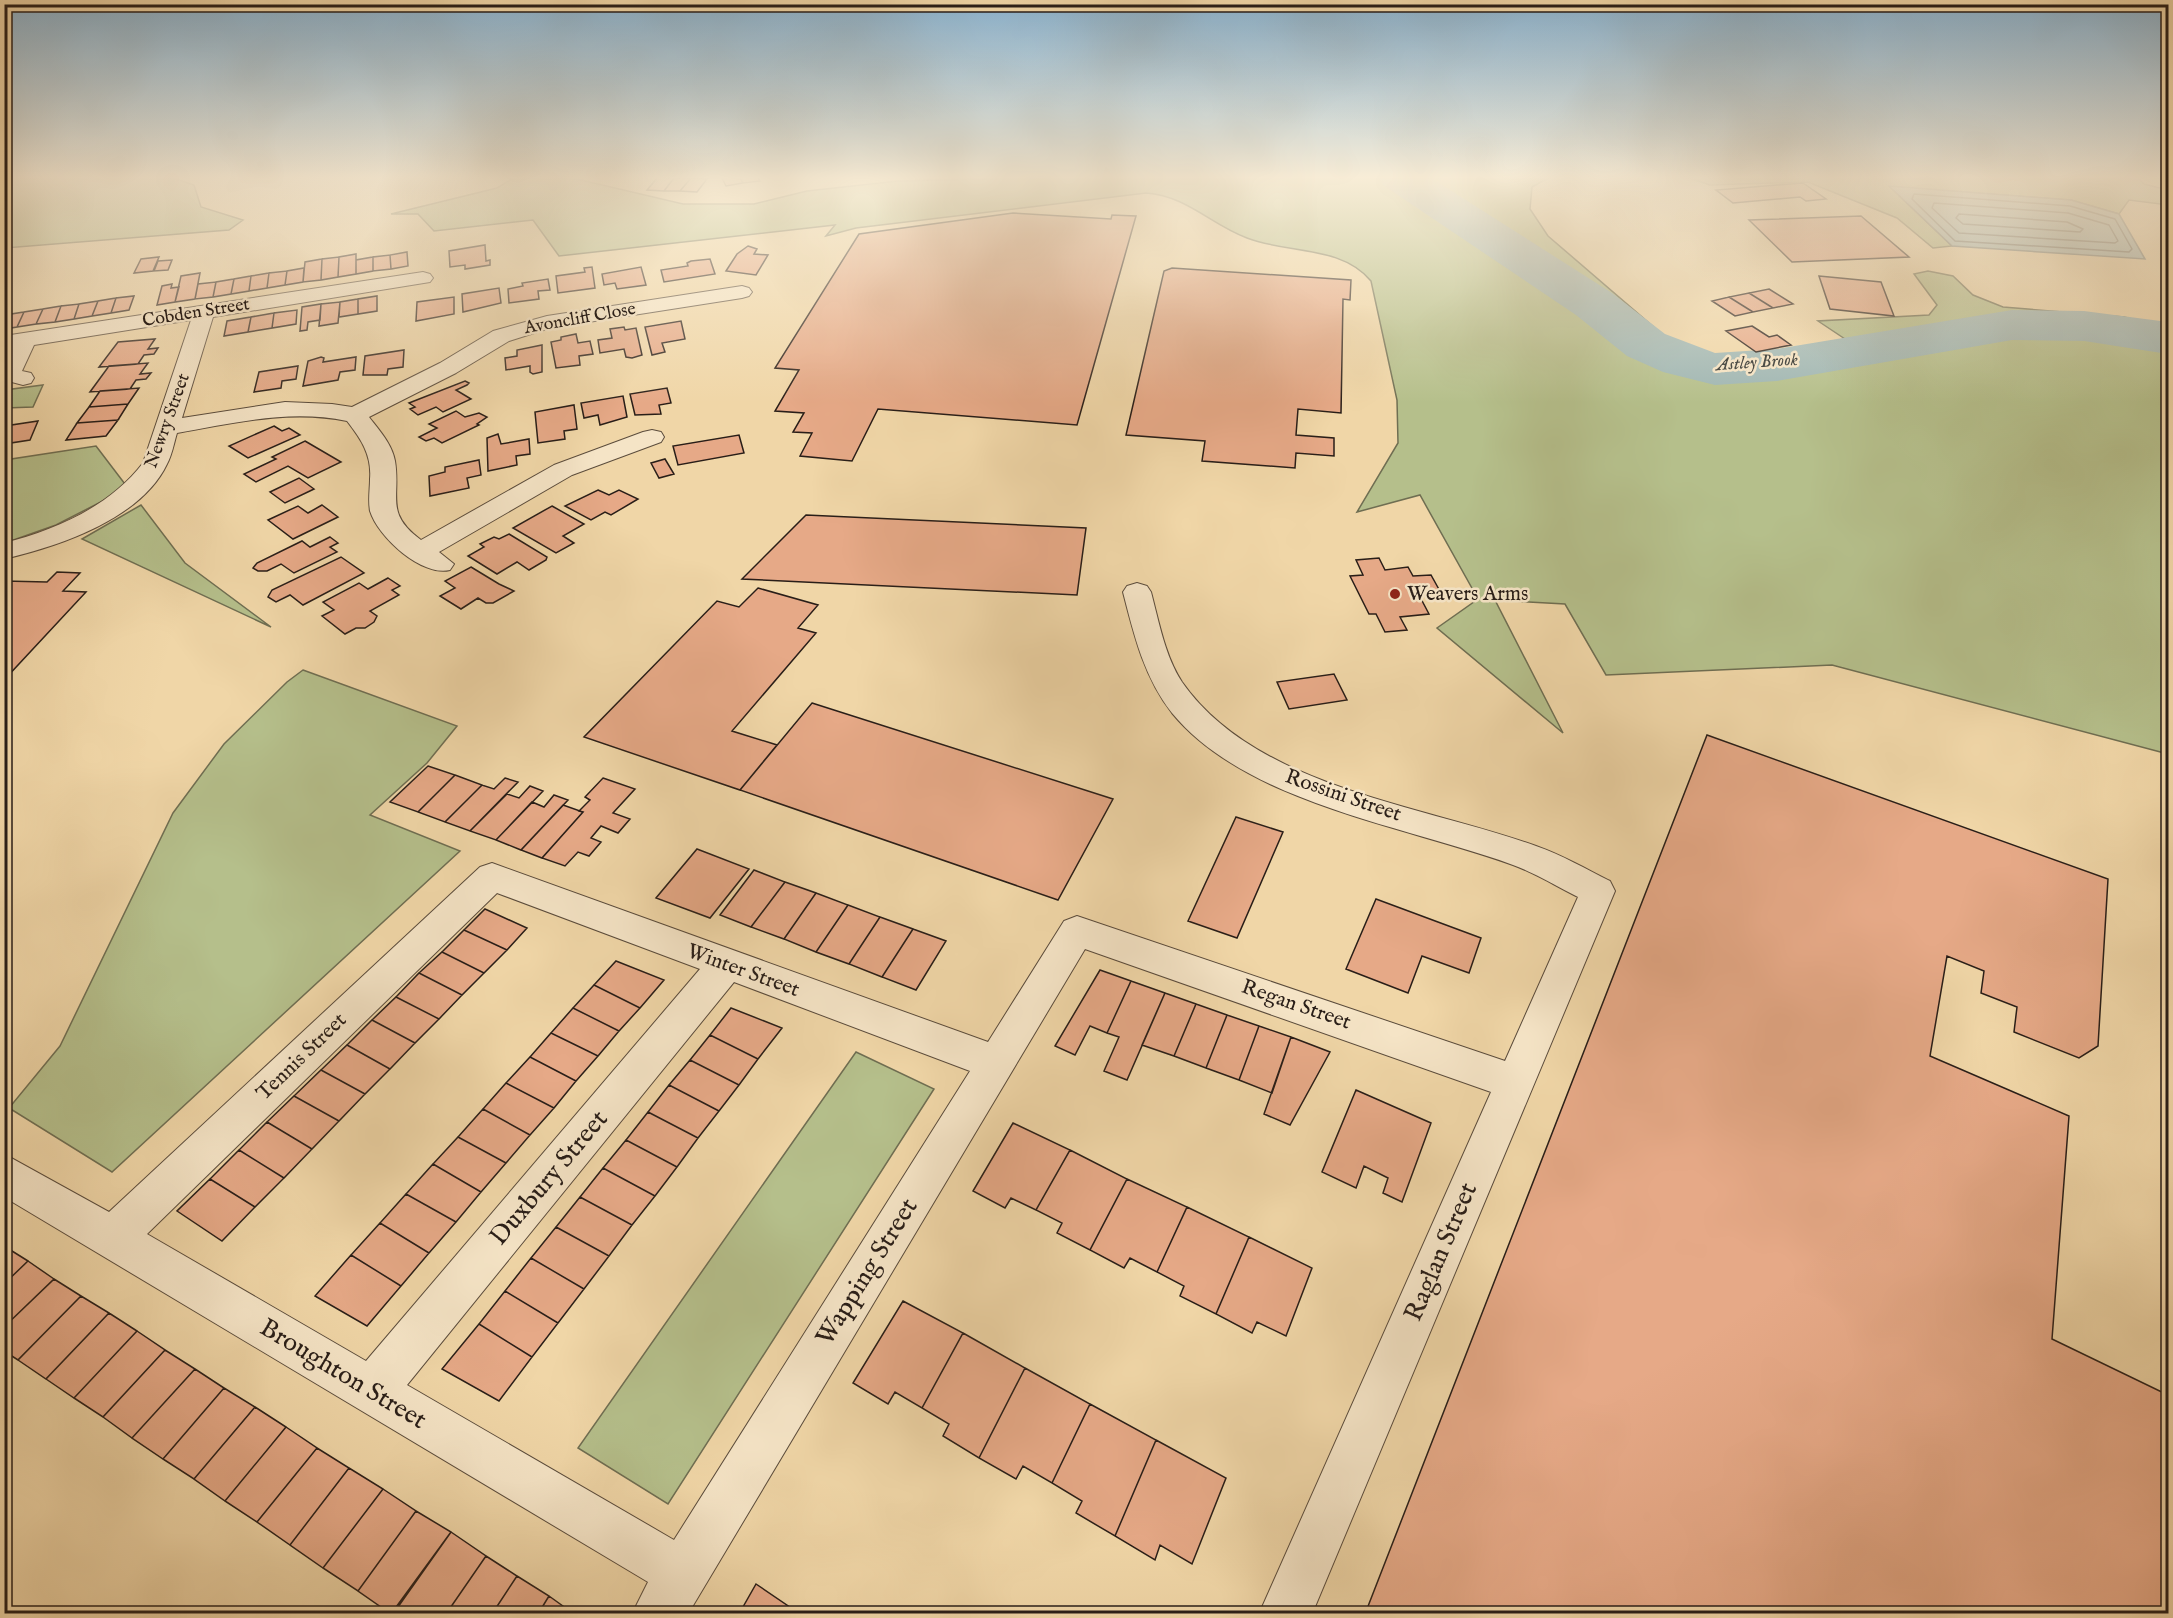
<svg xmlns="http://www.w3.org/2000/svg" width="2173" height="1618" viewBox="0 0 2173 1618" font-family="'IM FELL English',serif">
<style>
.green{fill:#b5bf8b;stroke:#6f6e52;stroke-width:1.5}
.water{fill:#9fb6b3;stroke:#707975;stroke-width:1.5}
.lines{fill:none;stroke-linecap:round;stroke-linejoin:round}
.shore{stroke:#646a66;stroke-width:1.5}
.river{fill:#9fb6b3;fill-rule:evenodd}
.building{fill:#e6a987;stroke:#291e18;stroke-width:1.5}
.street-casing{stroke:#5b4c3c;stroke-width:2}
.street{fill:#f5e4c6;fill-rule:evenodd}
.poi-dot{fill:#8f2418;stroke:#f5e4c6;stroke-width:2}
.labels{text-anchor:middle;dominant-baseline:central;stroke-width:5;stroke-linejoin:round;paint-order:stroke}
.far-street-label{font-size:18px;fill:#291e18;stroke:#f5e4c6}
.far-water-label{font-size:18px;font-style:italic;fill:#4c4c46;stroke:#f5e4c6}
.poi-label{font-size:21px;fill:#291e18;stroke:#f5e4c6;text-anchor:start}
.street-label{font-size:21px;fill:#291e18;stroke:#f5e4c6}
.near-street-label{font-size:26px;fill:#291e18;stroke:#f5e4c6}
</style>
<rect width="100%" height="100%" fill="#f0d6a7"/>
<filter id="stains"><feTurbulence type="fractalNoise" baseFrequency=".00333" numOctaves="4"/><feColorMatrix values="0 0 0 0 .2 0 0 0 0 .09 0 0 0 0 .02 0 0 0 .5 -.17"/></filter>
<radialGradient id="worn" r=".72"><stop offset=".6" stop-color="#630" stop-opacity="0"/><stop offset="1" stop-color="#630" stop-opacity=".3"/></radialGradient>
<path class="green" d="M5 176H168L194 185 201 207 243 220 229 230 5 248Z
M517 176H564L683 204H754L807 191 898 181 1102 176H1552L1532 187 1530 209 1548 236 1691 359 1726 365 1854 345 1818 321 1929 315 1937 305 1914 274 1928 271 1953 276 1973 295 2003 307 2124 317 2168 328V754L1832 665 1606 675 1565 604 1495 600 1563 733 1437 628 1478 599 1420 495 1357 512 1398 443 1397 400 1371 281C1341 245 1288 254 1247 238 1210 224 1187 196 1146 193L856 228 826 236 835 225 559 256 533 220 434 231 418 214H391L497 188Z
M1683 176H2136L2144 184 2168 190V205L2129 200 2119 214 2071 200 1890 187 1952 246 1933 248 1897 218 1808 182 1710 185Z
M43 385 33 407 5 408V390Z
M96 446 128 488 56 525 5 543V460Z
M141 505 185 563 271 627 82 539Z
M303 670 457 726 427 763 370 815 460 851 112 1172 9 1108 60 1046 173 813 224 744 287 682Z
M856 1052 934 1089 668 1504 578 1448Z"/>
<path class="water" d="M1889 186 2071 200 2119 214 2145 259 1952 246Z"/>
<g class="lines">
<path class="shore" d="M1914 194 2070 206 2115 219 2132 249 2129 252 1955 241 1912 199Z
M1934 203 2068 213 2109 225 2118 241 2115 243 1959 233 1932 208Z
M1959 214 2067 222 2083 229 2080 232 1963 224 1956 218Z"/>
<path class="river" d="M1377 176H1428L1612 293 1665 334 1715 353 1777 349 2012 310 2084 311 2168 322V354L2084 341 2012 340 1777 381 1715 385 1663 372 1627 356 1576 315 1383 185Z"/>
</g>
<path class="building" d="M721 176H739L743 183 726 186Z
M739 176H757L760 181 743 183Z
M658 177 674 178 664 191 647 190Z
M674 178H691L680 191H664Z
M691 178 707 179 697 192 680 191Z
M1803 183 1826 199 1806 201 1800 197 1733 203 1716 190Z
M1013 213 1111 219 1112 215 1136 216 1077 425 878 409 852 461 800 456 812 433 793 432 804 413 775 411 799 370 775 368 859 234Z
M1861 216 1909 257 1792 262 1749 220Z
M485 245 486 261 490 260V265L465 269V265L450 267 449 251Z
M748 246 757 249 754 254 768 255 756 275 726 271 737 254Z
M407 252 408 266 391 269 390 255Z
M356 254V274L338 277 339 257Z
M390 255 391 269 373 271V257Z
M159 257 153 271 134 273 141 259Z
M339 257 338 277 321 280 322 259Z
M373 257V271L356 274V260Z
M322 259 321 280 303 282 305 262Z
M710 259 715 274 664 282 661 270 688 266 687 263 691 261Z
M172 260 168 270 154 271 158 261Z
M592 267 595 288 558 293 556 276 585 272 584 268Z
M641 267 646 285 617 289 615 283 604 285 602 274Z
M304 268 303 282 285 285 287 271Z
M1172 268 1351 280 1350 300 1343 299 1341 413 1298 409 1296 435 1334 438V456L1296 453 1295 468 1202 461 1205 441 1126 435 1164 271Z
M287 271 285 285 267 288 269 273Z
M200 273 195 299 175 302 181 276Z
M269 273 267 288 249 291 251 276Z
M251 276 249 291 231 294 234 279Z
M1819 276 1881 282 1894 316 1830 309Z
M234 279 231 294 213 297 216 282Z
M548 279 550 290 538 291 539 299 509 303 508 289 523 286 522 283Z
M216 282 213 297 195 299 198 284Z
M172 284 171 288 179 287 175 302 157 305 162 286Z
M499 288 501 303 463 312 462 294Z
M1769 289 1793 304 1773 308 1749 293Z
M1749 293 1773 308 1753 312 1729 297Z
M134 296 129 310 111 313 116 298Z
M377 296V311L358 314V299Z
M454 297V314L416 321 417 302Z
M1729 297 1753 312 1735 316 1712 301Z
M116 298 111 313 92 316 98 301Z
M358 299V314L339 317 340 302Z
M98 301 92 316 74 319 79 304Z
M340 302 338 323 319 326 321 304Z
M79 304 74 319 55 322 61 306Z
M321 304 320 320 308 322 307 330 300 331 302 307Z
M61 306 55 322 36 324 43 309Z
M43 309 36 324 17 327 24 312Z
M297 310 296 324 272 328 274 313Z
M24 312 17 327 4 329 5 315Z
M274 313 272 328 248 332 251 317Z
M251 317 248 332 224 336 227 321Z
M681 321 685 339 662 343 665 352 652 355 645 327Z
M1752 326 1769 337 1777 335 1791 345 1756 352 1726 331Z
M624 327 625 330 636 328 642 355 632 358 626 357 624 349 600 353 598 340 612 338 610 329Z
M576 334 578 343 590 341 593 354 579 356 580 365 556 368 551 342 561 340V337Z
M155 339 148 349 158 348 154 354 144 355 138 364 99 367 118 342Z
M542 345V372L533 374 530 372V366L506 370 505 358 517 356V350Z
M404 350 403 367 388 369 387 375H363L365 356Z
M321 357 324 358 323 362 356 357 355 370 340 372 338 380 303 386 308 361Z
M148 363 140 374 151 373 146 379 136 380 130 389 90 392 109 366Z
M298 366 296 379 282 381 281 388 254 392 259 372Z
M465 381 469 383 467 385 456 390 471 399 443 412 436 407 418 415 410 409 415 407 409 403Z
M139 388 128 404 89 407 100 391Z
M667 388 671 403 659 405 661 414 635 415 630 394Z
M623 396 627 417 600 425 598 415 584 418 581 403Z
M128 404 118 420 77 423 89 407Z
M574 405 577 429 564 431 565 439 538 443 535 412Z
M456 411 465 417 479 413 487 417 477 424 479 425 442 443 434 438 426 441 419 437 437 428 429 424Z
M118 420 106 436 66 440 77 423Z
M38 421 30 440 4 444 5 426Z
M274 426 282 431 289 428 300 435 248 458 229 446Z
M498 434 501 444 529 439 530 454 516 456 517 465 488 471 487 438Z
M739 435 744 453 678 465 673 446Z
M305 441 341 462 308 478 288 466 256 482 244 474 276 459 272 457Z
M665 459 674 474 659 478 651 463Z
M479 460 481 475 467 478 469 488 430 496 429 476 445 472V467Z
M299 478 314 489 285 503 270 492Z
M598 490 609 495 619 490 638 499 611 515 605 512 591 520 565 506Z
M322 505 338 517 293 539 268 520 298 506 308 513Z
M552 506 584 524 563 536 574 543 556 553 513 528Z
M806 515 1086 528 1077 595 742 579Z
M509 534 547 557 546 560 529 570 517 562 497 574 468 556 484 547 480 544 494 537 499 539Z
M330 537 338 543 330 547 337 552 294 573 281 564 267 571H258L253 568 257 563 302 541 310 547Z
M341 557 364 573 303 605 290 595 276 602 268 597 272 590Z
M1379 558 1385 570 1408 567 1413 576 1431 575 1441 593 1419 595 1429 614 1400 617 1407 630 1385 632 1376 614H1369L1350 576 1363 575 1356 560Z
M471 567 499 584 514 591 493 603H486L478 598 461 609 440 596 455 588 445 581Z
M57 572 80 573 63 591 86 592 4 680V581L47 582Z
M388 578 400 586 392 590 399 595 370 611 377 616 374 622 365 628H356L345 634 322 616 334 610 323 602 359 583 368 589Z
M758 588 818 605 798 628 816 633 732 731 777 745 740 790 584 737 717 601 739 607Z
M1334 674 1347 700 1289 709 1277 682Z
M812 703 1113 799 1058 900 740 790Z
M1707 735 2108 879 2098 1046 2079 1058 2014 1032 2017 1007 1981 993 1984 971 1947 956 1930 1056 2069 1116 2052 1339 2168 1395V1614H1365Z
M428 766 455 775 418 812 390 802Z
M455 775 482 785 445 822 418 812Z
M505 778 518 782 470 831 445 822 482 785 494 789Z
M603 778 635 789 613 813 630 819 618 833 601 826 591 838 601 842 589 856 578 852 565 866 542 858 583 812 579 811 590 800 585 797Z
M530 786 543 791 496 840 470 831 507 794 519 798Z
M554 795 568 800 521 850 496 840 532 802 544 807Z
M563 805 583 812 542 858 521 850Z
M1236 817 1283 832 1237 938 1188 921Z
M697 849 749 869 710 918 656 898Z
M754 870 785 882 751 927 720 915Z
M785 882 816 893 784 939 751 927Z
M816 893 848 905 816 952 784 939Z
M1376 899 1481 938 1469 973 1422 956 1408 993 1346 969Z
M848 905 880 917 849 964 816 952Z
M485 909 527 928 507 950 464 930Z
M880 917 913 929 882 977 849 964Z
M913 929 946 941 916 990 882 977Z
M464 930 507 950 484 973 442 952Z
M442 952 484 973 462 995 419 973Z
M616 961 664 980 640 1008 594 985Z
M1100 970 1131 981 1107 1033 1090 1026 1075 1055 1055 1046Z
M419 973 462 995 439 1019 396 997Z
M1131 981 1165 993 1127 1080 1104 1071 1119 1037 1107 1033Z
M594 985 640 1008 619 1031 573 1008Z
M1165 993 1196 1004 1174 1056 1142 1045Z
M396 997 439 1019 415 1043 372 1020Z
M1196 1004 1227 1015 1206 1068 1174 1056Z
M573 1008 619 1031 598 1056 551 1033Z
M731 1008 782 1028 758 1059 710 1035Z
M1227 1015 1259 1026 1239 1080 1206 1068Z
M372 1020 415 1043 390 1069 347 1045Z
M1259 1026 1291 1037 1272 1093 1239 1080Z
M551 1033 598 1056 576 1081 530 1057Z
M710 1035 758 1059 739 1085 690 1060Z
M1291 1037 1330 1052 1290 1125 1264 1114Z
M347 1045 390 1069 365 1094 321 1070Z
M530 1057 576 1081 554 1108 506 1083Z
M690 1060 739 1085 719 1111 669 1085Z
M321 1070 365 1094 339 1121 294 1096Z
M506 1083 554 1108 530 1135 483 1109Z
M669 1085 719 1111 698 1138 648 1112Z
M1356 1090 1431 1123 1402 1202 1383 1193 1388 1178 1364 1166 1356 1188 1322 1172Z
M294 1096 339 1121 312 1149 267 1122Z
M483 1109 530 1135 506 1163 458 1137Z
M648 1112 698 1138 677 1167 626 1140Z
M267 1122 312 1149 284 1178 239 1150Z
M1013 1123 1070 1150 1036 1210 1011 1198 1005 1208 973 1191Z
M458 1137 506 1163 481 1192 433 1164Z
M626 1140 677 1167 655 1196 603 1168Z
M239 1150 284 1178 255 1207 210 1179Z
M1070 1150 1127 1179 1090 1250 1057 1233 1062 1223 1036 1210Z
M433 1164 481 1192 456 1222 406 1194Z
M603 1168 655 1196 632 1225 580 1197Z
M210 1179 255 1207 222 1241 177 1211Z
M1127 1179 1187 1207 1157 1272 1130 1258 1124 1268 1090 1250Z
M406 1194 456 1222 429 1253 380 1223Z
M580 1197 632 1225 609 1256 556 1227Z
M1187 1207 1249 1237 1216 1314 1180 1296 1184 1286 1157 1272Z
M380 1223 429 1253 401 1286 351 1255Z
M556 1227 609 1256 584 1289 531 1258Z
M1249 1237 1312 1268 1286 1336 1257 1322 1252 1333 1216 1314Z
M4 1246 28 1261 4 1284Z
M351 1255 401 1286 367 1326 315 1296Z
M531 1258 584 1289 558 1323 505 1291Z
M28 1261 54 1279 4 1327V1284Z
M54 1279 81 1296 18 1360 4 1351V1327Z
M505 1291 558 1323 532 1357 479 1324Z
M81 1296 109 1313 46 1379 18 1360Z
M903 1301 963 1333 922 1408 895 1392 888 1404 853 1383Z
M109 1313 137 1331 74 1398 46 1379Z
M479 1324 532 1357 499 1401 442 1369Z
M137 1331 165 1350 103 1417 74 1398Z
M963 1333 1025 1368 979 1458 943 1436 949 1424 922 1408Z
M165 1350 195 1369 132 1438 103 1417Z
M1025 1368 1090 1404 1052 1483 1023 1466 1016 1479 979 1458Z
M195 1369 224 1388 163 1459 132 1438Z
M224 1388 255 1407 194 1479 163 1459Z
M1090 1404 1156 1440 1115 1536 1076 1513 1082 1501 1052 1483Z
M255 1407 286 1427 225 1501 194 1479Z
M286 1427 317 1448 257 1522 225 1501Z
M1156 1440 1226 1478 1192 1564 1160 1545 1155 1560 1115 1536Z
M317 1448 349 1468 290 1545 257 1522Z
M349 1468 383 1489 323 1568 290 1545Z
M383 1489 416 1511 358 1591 323 1568Z
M416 1511 451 1532 391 1614 358 1591Z
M451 1532 486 1556 446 1614H393Z
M486 1556 517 1576 492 1614H446Z
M517 1576 549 1596 538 1614H492Z
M756 1584 800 1614H739Z
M549 1596 574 1614H538Z"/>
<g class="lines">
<defs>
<path id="street" d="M423 272 430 274 433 278 430 282 213 317 182 418 285 402 332 404 352 407 440 363 493 331 547 316 742 286 749 288 752 292 749 296 742 298 550 328 509 341 456 373 369 417C379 430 392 444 395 461 401 497 384 513 421 540L554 465 643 432 652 430 661 432 664 437 661 442 572 475 439 552 454 564 450 570C422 577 378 537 370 511 368 500 370 489 370 479 372 455 361 439 347 421 290 409 233 423 177 433 174 443 172 455 167 464 141 519 59 546 4 559V543C56 530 110 506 143 463L191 320 34 345 22 371 31 373 34 378 31 383 23 385 4 380V360L10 349H4V336Z
M1137 583 1147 586 1151 592C1159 622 1165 656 1182 682 1256 788 1423 805 1536 846 1562 855 1586 869 1610 881L1615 891 1312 1614H1259L1491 1092 1085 949 688 1614H632L648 1582 4 1197V1154L109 1212 480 867 492 863 988 1042 1064 921 1077 916 1505 1061 1578 897C1556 886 1535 873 1513 865 1407 826 1247 804 1172 713 1144 677 1134 635 1123 592L1127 586ZM497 893 700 969 366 1361 147 1234ZM734 982 970 1071 674 1540 407 1385Z"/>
</defs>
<use href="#street" class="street-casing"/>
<use href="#street" class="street"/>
</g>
<linearGradient id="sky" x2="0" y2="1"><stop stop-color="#8bb5d3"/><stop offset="0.44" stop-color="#f8edd7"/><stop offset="1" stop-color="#f8edd7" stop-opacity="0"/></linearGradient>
<rect width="2173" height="403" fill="url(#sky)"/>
<circle class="poi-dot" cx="1395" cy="594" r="6"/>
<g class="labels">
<g class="far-street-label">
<text transform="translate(196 313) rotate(-9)">Cobden Street</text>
<text transform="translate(580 319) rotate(-10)">Avoncliff Close</text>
<text transform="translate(168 421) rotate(-70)">Newry Street</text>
</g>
<g class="far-water-label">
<text transform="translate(1757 363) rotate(-4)">Astley Brook</text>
</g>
<g class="poi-label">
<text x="1407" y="594">Weavers Arms</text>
</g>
<g class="street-label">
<text transform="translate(1343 796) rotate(19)">Rossini Street</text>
<text transform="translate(743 971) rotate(20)">Winter Street</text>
<text transform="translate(1296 1005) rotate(19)">Regan Street</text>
<text transform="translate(302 1057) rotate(-44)">Tennis Street</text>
</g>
<g class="near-street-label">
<text transform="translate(549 1178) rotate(-50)">Duxbury Street</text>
<text transform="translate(1441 1252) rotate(-67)">Raglan Street</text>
<text transform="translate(867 1272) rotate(-58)">Wapping Street</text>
<text transform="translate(343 1374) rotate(31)">Broughton Street</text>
</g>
</g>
<rect width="2173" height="1618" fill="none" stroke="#f0d6a7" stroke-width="24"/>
<rect x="6" y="6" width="2161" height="1606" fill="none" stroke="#291e18" stroke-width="3"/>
<rect x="12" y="12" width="2149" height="1594" fill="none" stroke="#291e18" stroke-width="1.5"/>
<rect width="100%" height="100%" filter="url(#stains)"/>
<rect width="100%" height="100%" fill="url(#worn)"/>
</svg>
